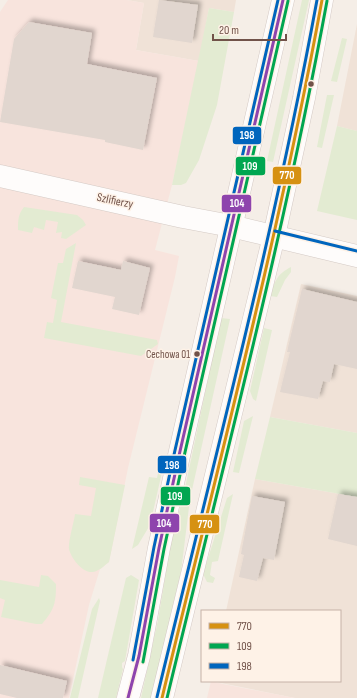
<svg xmlns="http://www.w3.org/2000/svg" width="357" height="698" viewBox="0 0 357 698" font-family="'Sofia Sans Condensed',sans-serif">
<style>
.residential{fill:#f0e2d7}
.commercial{fill:#f8e4dd}
.green{fill:#e3ebd2}
.building{fill:#e1d6cf;filter:url(#shadow)}
.lines{fill:none;stroke-linecap:round;stroke-linejoin:round}
.street-casing{stroke:#d4cac5;stroke-width:23}
.secondary-casing{stroke:#d4c9c4;stroke-width:23}
.street{stroke:#fefcfb;stroke-width:22}
.secondary{stroke:#fefcfb;stroke-width:22}
.bus-1-casing{stroke:#fef2e7;stroke-width:6}
.bus-2-casing{stroke:#fef2e7;stroke-width:6}
.bus-3-casing{stroke:#fef2e7;stroke-width:6}
.bus-4-casing{stroke:#fef2e7;stroke-width:6}
.bus-1{stroke:#d69112;stroke-width:3}
.bus-2{stroke:#00a651;stroke-width:3}
.bus-3{stroke:#0065bd;stroke-width:3}
.bus-4{stroke:#8e44ad;stroke-width:3}
.bus-dot{fill:#715249;stroke:#fef2e7;stroke-width:1.5}
.labels{text-anchor:middle;dominant-baseline:central;stroke-width:3;stroke-linejoin:round;paint-order:stroke}
.bus-label{font-size:11px;fill:#715249;stroke:#fef2e7;text-anchor:end}
.street-label{font-size:12px;fill:#715249;stroke:#fef2e7}
.line-badge{stroke:#fef2e7;stroke-width:1.5}
.badge-label{font-size:11px;text-anchor:middle;font-weight:bold;fill:#fff}
</style>
<defs>
<filter id="shadow"><feDropShadow dx="3.5" dy="-3.5" stdDeviation="2" flood-color="#0004"/></filter>
</defs>
<rect width="100%" height="100%" fill="#f5eee7"/>
<path class="residential" d="M127 0H236L234 12 209 8 199 61 136 50 144 3Z
M357 24V131L337 126Z
M301 284 357 296V433L270 417Z
M255 479 357 497V698H295L211 681H340V611H226Z"/>
<path class="commercial" d="M8 0H127L144 3 136 50 199 61 172 185 155 250 179 256 175 277 128 468 109 562 100 569 89 605 69 698H0V12Z
M211 681 223 684 295 698H207Z"/>
<path class="green" d="M302 0H309L273 162 267 161Z
M209 8 234 12 217 105 199 160 186 183 181 185H172Z
M342 38 347 39 337 82 331 81Z
M327 95H334L322 148 317 147Z
M337 126 357 131V220L317 211Z
M24 207 77 215 83 220 86 225 66 239 61 238 62 232 56 233 58 222 46 220 44 230 34 227 32 233 18 230C18 221 18 214 24 207Z
M76 243 61 322 157 340 158 344 141 356 44 338 47 322 53 323 57 300 51 298 58 263H63L66 249Z
M291 267V272L285 280 277 297 270 296C275 281 277 274 291 267Z
M221 318 230 319 190 499 181 572 151 698H141L158 620 170 548 185 488Z
M264 328 272 330 256 401 253 399 250 391Z
M253 416 239 473 233 472 244 421Z
M270 417 357 433V497L255 479Z
M161 458 165 459 150 525 138 545 132 549 149 477 157 478Z
M80 477 125 485 109 562C104 566 99 571 93 572 82 573 71 558 69 549 68 542 74 522 75 514L91 516 96 488 79 485Z
M233 494 218 561 212 562 210 575 215 578 213 583 207 582 203 574 227 498Z
M41 575 48 576 56 584C56 602 55 609 42 624H36L1 617 5 600 0 598V580L39 587Z
M131 575 139 580 125 661 122 663V667L123 669 116 698H98L126 578Z
M99 598 100 601 78 698H70L92 609Z"/>
<path class="building" d="M159 0 198 5 192 43 153 37Z
M29 22 92 33 87 64 157 78 143 150 105 142V140L0 122 14 39Z
M78 261 121 270 123 261 150 268 139 315 112 309 115 297 72 288Z
M302 289 357 302V369L334 364 330 382 323 381 318 399 280 392 290 352H287Z
M338 494 357 497V546L328 539Z
M252 496 285 502 274 560 263 558 257 581 239 577 244 555 241 554Z
M0 665 67 681 63 698H17L0 694Z"/>
<g class="lines">
<defs>
<path id="street" d="M0 176 183 217 231 226 357 256"/>
<path id="secondary" d="M128 698 139 656 159 548 178 460 283 0
M162 698 274 236 304 98 322 0"/>
</defs>
<use href="#street" class="street-casing"/>
<use href="#secondary" class="secondary-casing"/>
<use href="#street" class="street"/>
<use href="#secondary" class="secondary"/>
<defs>
<path id="bus-1" d="M162 698C218 466 279 235 322 0"/>
<path id="bus-2" d="M143 662 164 549 183 461 288 1
M167 698C223 466 284 235 327 1"/>
<path id="bus-3" d="M275 231 357 251
M133 660 154 547 173 459 278 0
M157 697C213 465 274 234 317 0"/>
<path id="bus-4" d="M128 698 139 656 159 548 178 460 283 0"/>
</defs>
<use href="#bus-1" class="bus-1-casing"/>
<use href="#bus-2" class="bus-2-casing"/>
<use href="#bus-3" class="bus-3-casing"/>
<use href="#bus-4" class="bus-4-casing"/>
<use href="#bus-1" class="bus-1"/>
<use href="#bus-2" class="bus-2"/>
<use href="#bus-3" class="bus-3"/>
<use href="#bus-4" class="bus-4"/>
</g>
<g class="bus-dot">
<circle cx="311" cy="84" r="3.5"/>
<circle cx="197" cy="354" r="3.5"/>
</g>
<g class="labels">
<g class="bus-label">
<text x="190" y="354">Cechowa 01</text>
</g>
<g class="street-label">
<text transform="translate(115 201) rotate(12)">Szlifierzy</text>
</g>
</g>
<g class="line-badge">
<rect x="232" y="126" width="30" height="19" rx="4" fill="#0065bd"/>
<rect x="235" y="156" width="31" height="20" rx="4" fill="#00a651"/>
<rect x="272" y="166" width="30" height="19" rx="4" fill="#d69112"/>
<rect x="221" y="194" width="31" height="19" rx="4" fill="#8e44ad"/>
<rect x="157" y="455" width="30" height="19" rx="4" fill="#0065bd"/>
<rect x="160" y="486" width="31" height="20" rx="4" fill="#00a651"/>
<rect x="149" y="513" width="31" height="20" rx="4" fill="#8e44ad"/>
<rect x="189" y="514" width="31" height="20" rx="4" fill="#d69112"/>
</g>
<g class="badge-label">
<text x="247" y="139">198</text>
<text x="250" y="170">109</text>
<text x="287" y="179">770</text>
<text x="237" y="207">104</text>
<text x="172" y="469">198</text>
<text x="175" y="500">109</text>
<text x="164" y="527">104</text>
<text x="205" y="528">770</text>
</g>
<rect x="201" y="610" width="140" height="72" fill="#fef2e7" stroke="#c6b2a8"/>
<rect x="209" y="623" width="20" height="6" fill="#d69112" stroke="#c6b2a8"/>
<text x="237" y="630" font-size="12" fill="#715249">770</text>
<rect x="209" y="643" width="20" height="6" fill="#00a651" stroke="#c6b2a8"/>
<text x="237" y="650" font-size="12" fill="#715249">109</text>
<rect x="209" y="663" width="20" height="6" fill="#0065bd" stroke="#c6b2a8"/>
<text x="237" y="670" font-size="12" fill="#715249">198</text>
<path d="M213 34v6h73v-6" fill="none" stroke="#715249" stroke-width="2"/>
<text x="219" y="34" font-size="12" fill="#715249" stroke="#fef2e7" stroke-width="3" paint-order="stroke">20 m</text>
</svg>
